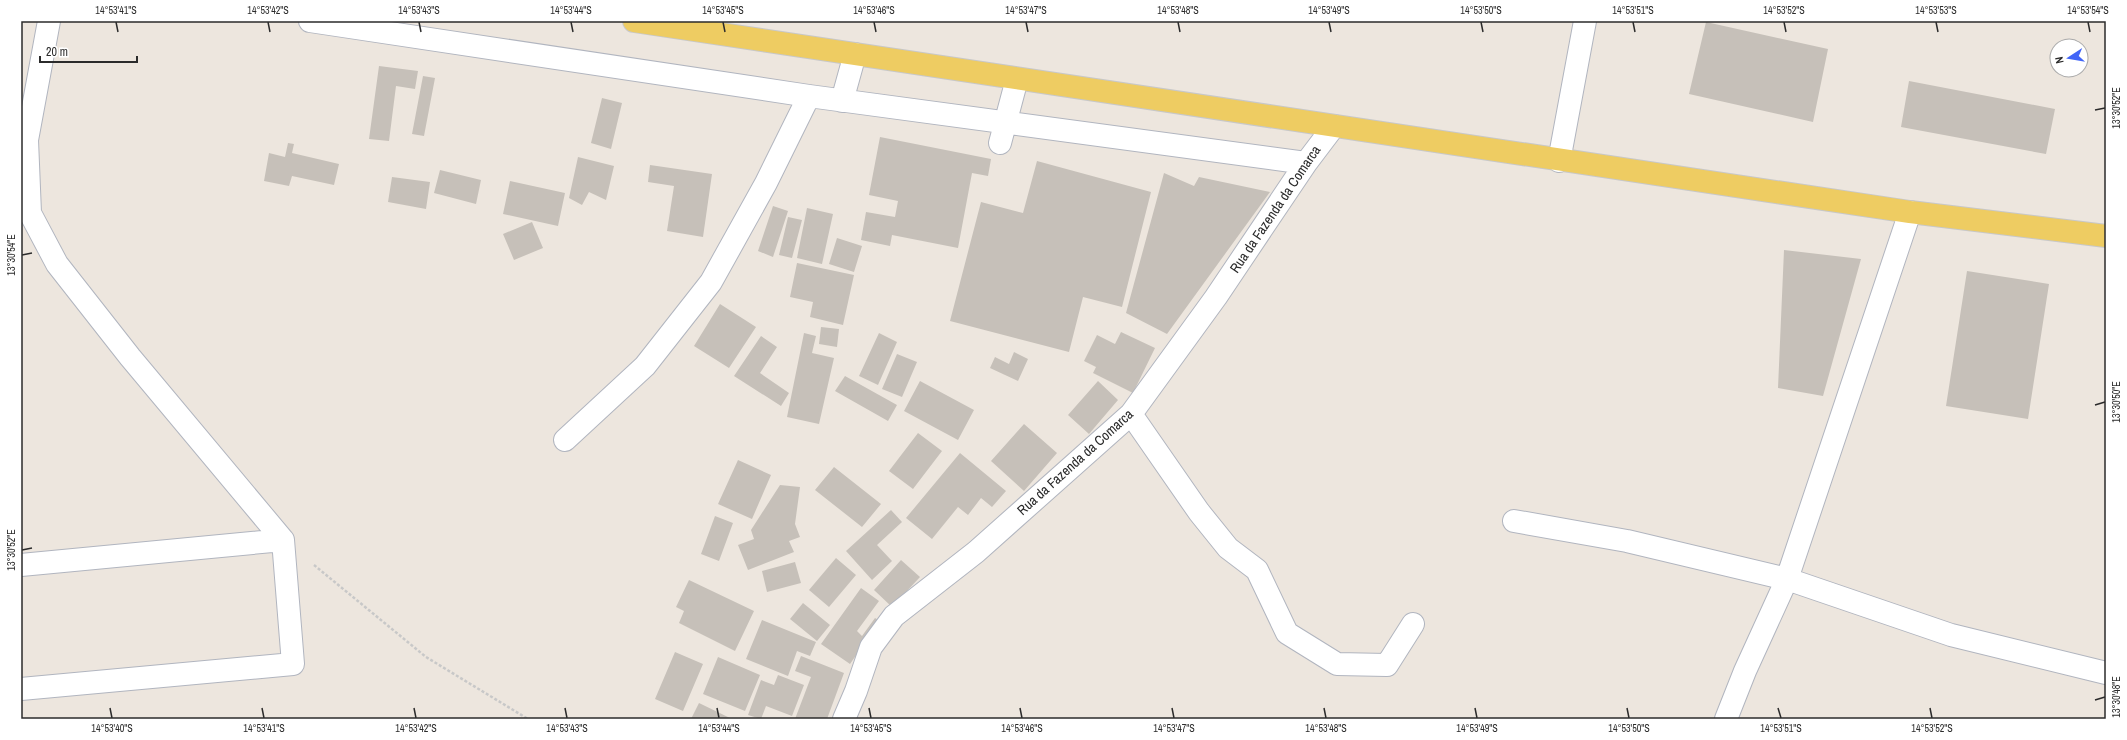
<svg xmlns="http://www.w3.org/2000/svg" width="2127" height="740" viewBox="0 0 2127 740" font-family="'Archivo Narrow',sans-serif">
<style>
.building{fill:#c6c0b9}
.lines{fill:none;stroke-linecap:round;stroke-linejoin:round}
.minor-casing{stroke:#b1b5bf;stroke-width:24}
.major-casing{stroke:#c8c8c8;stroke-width:24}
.path{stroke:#c8c8c8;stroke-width:2.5;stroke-dasharray:3 2;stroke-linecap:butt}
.minor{stroke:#fff;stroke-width:22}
.major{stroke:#eecc62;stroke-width:22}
.ticks{fill:none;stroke:#2b2b2b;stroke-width:1.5}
.labels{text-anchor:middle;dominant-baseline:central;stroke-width:3;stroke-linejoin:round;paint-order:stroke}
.street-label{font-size:14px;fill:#2b2b2b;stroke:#fff}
.neatline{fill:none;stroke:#2b2b2b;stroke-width:1.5}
.ticks-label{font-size:10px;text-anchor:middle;fill:#2b2b2b}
</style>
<rect width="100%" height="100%" fill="#ede6de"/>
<path class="building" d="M1706 22 1828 49 1813 122 1689 94Z
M379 66 418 71 415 89 396 86 389 141 369 139Z
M423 76 435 78 424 136 412 134Z
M1909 81 2055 109 2046 154 1901 127Z
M602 98 622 103 611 149 591 143Z
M880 137 991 159 988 176 972 173 958 248 892 235 890 246 861 240 866 212 895 217 898 201 869 195Z
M288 143 294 144 292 153 339 164 334 185 292 176 289 186 264 181 269 153 285 157Z
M578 157 614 166 606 200 589 192 582 205 569 198Z
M1037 161 1151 192 1122 307 1083 297 1069 352 950 321 981 202 1023 213Z
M650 165 712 174 703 237 667 231 674 186 648 182Z
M440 170 481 180 476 204 434 193Z
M1164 173 1194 186 1199 177 1270 192 1167 334 1126 313Z
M392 177 430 182 426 209 388 202Z
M510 181 565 193 558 226 503 214Z
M773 206 788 211 773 257 758 251Z
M807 208 833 214 822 264 797 258Z
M788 217 802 220 792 258 779 255Z
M532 222 543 248 514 260 503 234Z
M837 238 862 246 854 272 829 264Z
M1784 250 1861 259 1823 396 1778 388Z
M797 263 854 275 843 325 810 317 813 302 790 297Z
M1967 271 2049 284 2028 419 1946 406Z
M720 304 756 327 729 368 694 346Z
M821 327 839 329 837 347 819 344Z
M1121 332 1155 348 1133 393 1093 373 1096 367 1084 361 1097 335 1115 344Z
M804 333 816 336 812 353 834 358 819 424 787 417Z
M879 333 897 342 878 385 859 376Z
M761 336 777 347 760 373 789 393 781 406 734 376Z
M1014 352 1028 359 1018 381 990 368 995 357 1009 364Z
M897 354 917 362 902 397 882 389Z
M845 376 897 405 888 421 835 391Z
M920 381 974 410 958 440 904 411Z
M1098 381 1118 400 1089 434 1068 415Z
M1024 424 1057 453 1024 491 991 461Z
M918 433 942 451 913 489 889 471Z
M960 453 1006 491 992 507 981 498 968 515 958 507 932 539 906 518Z
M738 460 771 475 752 519 718 504Z
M834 467 881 504 862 527 815 490Z
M780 485 800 487 795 524 800 537 789 541 794 552 748 570 738 545 754 539 751 530Z
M891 510 902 522 877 545 892 561 872 580 846 551Z
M715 516 733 523 719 561 701 554Z
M836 558 856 575 829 607 809 590Z
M901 560 920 577 892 607 874 590Z
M795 562 801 583 767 592 762 571Z
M689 580 754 611 735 651 679 623 684 611 676 607Z
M861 588 879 601 857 631 862 636 875 618 880 621 850 664 821 644Z
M803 603 830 625 817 641 790 619Z
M762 620 816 642 810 656 797 651 788 676 746 659Z
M675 652 703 664 683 711 655 699Z
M801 656 844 673 827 719H795L811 677 795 671Z
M718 657 760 675 745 711 703 694Z
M778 675 804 685 792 716 766 706 761 719 748 715 761 680 774 685Z
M699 703 732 719H691Z"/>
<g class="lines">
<defs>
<path id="minor" d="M310 21 809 96 1306 163
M842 101 855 54
M1000 143 1017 79
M1559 161 1585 21
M1131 414 1199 512 1228 548 1257 570 1287 633 1337 664 1387 665 1413 624
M565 440 645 366 711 282 766 183 809 96
M1514 521 1627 541 1787 579 1951 635 2106 673
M21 565 283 540
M21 689 293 664 283 540 130 357 57 264 30 213 27 140 49 21
M844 719 856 691 871 647 894 616 976 552 1131 414 1216 297 1306 163 1334 126
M1726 719 1745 671 1787 579 1910 212"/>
<path id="major" d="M634 21 1910 212 2106 236"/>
</defs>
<use href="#minor" class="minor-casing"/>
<use href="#major" class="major-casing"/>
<path class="path" d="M314 565 426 657 528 719"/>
<use href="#minor" class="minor"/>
<use href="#major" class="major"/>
</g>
<path class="ticks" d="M116 22 118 32M268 22 270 32M419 22 421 32M571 22 573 32M723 22 725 32M874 22 876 32M1026 22 1028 32M1178 22 1180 32M1329 22 1331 32M1481 22 1483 32M1633 22 1635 32M1784 22 1786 32M1936 22 1938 32M2088 22 2090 32M2095 110 2105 108M22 255 32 253M2095 405 2105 402M22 550 32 548M2095 700 2105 697M110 708 112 718M262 708 264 718M414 708 416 718M565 708 567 718M717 708 719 718M869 708 871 718M1020 708 1022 718M1172 708 1174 718M1324 708 1326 718M1475 708 1477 718M1627 708 1629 718M1778 708 1781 718M1930 708 1932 718"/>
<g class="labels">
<g class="street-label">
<text transform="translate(1275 209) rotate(-56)">Rua da Fazenda da Comarca</text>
<text transform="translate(1075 462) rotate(-42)">Rua da Fazenda da Comarca</text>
</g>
</g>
<rect width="2127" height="740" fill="none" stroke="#ffffff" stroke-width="44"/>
<g transform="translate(2069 58) rotate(258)"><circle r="19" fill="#ffffff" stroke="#aaaaaa"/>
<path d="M0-3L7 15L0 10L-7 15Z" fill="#4165f7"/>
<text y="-6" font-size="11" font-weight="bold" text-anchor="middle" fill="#2b2b2b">N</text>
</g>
<path d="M40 56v6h97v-6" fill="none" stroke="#2b2b2b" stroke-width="2"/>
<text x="46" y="56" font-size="12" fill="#2b2b2b" stroke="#ffffff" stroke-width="3" paint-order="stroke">20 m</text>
<rect x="22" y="22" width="2083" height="696" class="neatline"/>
<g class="ticks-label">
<text x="116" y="14">14°53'41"S</text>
<text x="268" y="14">14°53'42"S</text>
<text x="419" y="14">14°53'43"S</text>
<text x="571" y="14">14°53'44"S</text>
<text x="723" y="14">14°53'45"S</text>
<text x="874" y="14">14°53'46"S</text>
<text x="1026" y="14">14°53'47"S</text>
<text x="1178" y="14">14°53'48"S</text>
<text x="1329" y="14">14°53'49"S</text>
<text x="1481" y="14">14°53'50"S</text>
<text x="1633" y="14">14°53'51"S</text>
<text x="1784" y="14">14°53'52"S</text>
<text x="1936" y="14">14°53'53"S</text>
<text x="2088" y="14">14°53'54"S</text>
<text transform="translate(2116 108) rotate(-90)" y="4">13°30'52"E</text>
<text transform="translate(11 255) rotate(-90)" y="4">13°30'54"E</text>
<text transform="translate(2116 402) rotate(-90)" y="4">13°30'50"E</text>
<text transform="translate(11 550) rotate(-90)" y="4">13°30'52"E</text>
<text transform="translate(2116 697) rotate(-90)" y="4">13°30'48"E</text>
<text x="112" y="732">14°53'40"S</text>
<text x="264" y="732">14°53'41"S</text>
<text x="416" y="732">14°53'42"S</text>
<text x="567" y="732">14°53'43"S</text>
<text x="719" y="732">14°53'44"S</text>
<text x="871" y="732">14°53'45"S</text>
<text x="1022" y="732">14°53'46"S</text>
<text x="1174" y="732">14°53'47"S</text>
<text x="1326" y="732">14°53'48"S</text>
<text x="1477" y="732">14°53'49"S</text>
<text x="1629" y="732">14°53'50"S</text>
<text x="1781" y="732">14°53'51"S</text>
<text x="1932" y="732">14°53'52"S</text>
</g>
</svg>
